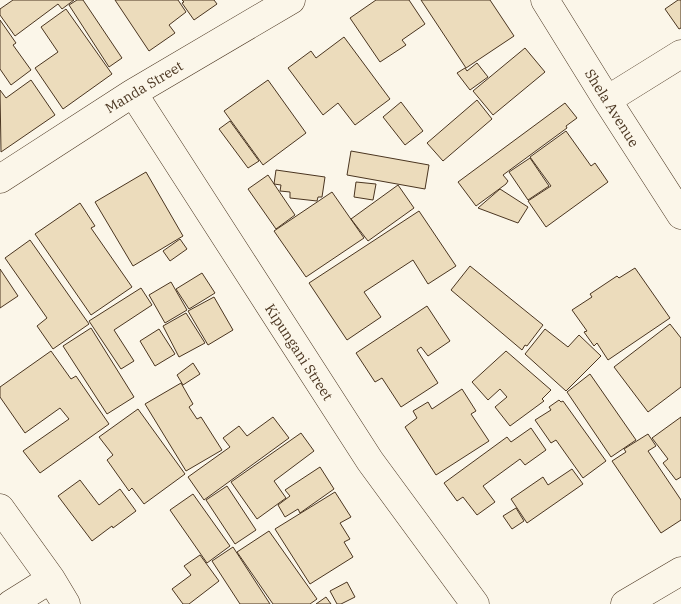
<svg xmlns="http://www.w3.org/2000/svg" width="681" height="604" viewBox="0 0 681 604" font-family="'IBM Plex Serif',serif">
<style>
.building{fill:#ecdcbc;stroke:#4a3520}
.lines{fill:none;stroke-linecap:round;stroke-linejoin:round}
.minor-casing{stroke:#4a3520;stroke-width:29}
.minor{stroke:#fbf6e9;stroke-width:28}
.labels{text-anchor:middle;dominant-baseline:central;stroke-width:4;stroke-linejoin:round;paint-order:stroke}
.street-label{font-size:14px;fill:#4a3520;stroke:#fbf6e9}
</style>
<rect width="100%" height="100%" fill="#fbf6e9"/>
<path class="building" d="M13 0H74L62 9 58 4 15 36 0 15V9Z
M77 0H83L122 58 109 67 69 5Z
M115 0H178L186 12 169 25 175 33 149 51Z
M182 0H214L217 4 194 20 182 3 184 2Z
M376 0H409L425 24 402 40 406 45 380 62 350 18Z
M421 0H490L514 36 466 68Z
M678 0H681V28L679 29 665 9Z
M66 9 112 74 63 109 35 68 58 52 41 27Z
M0 20 16 43 13 45 31 70 11 85 0 69Z
M344 37 390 99 355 125 338 103 323 115 288 68 311 51 316 58Z
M525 48 545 72 493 115 473 91Z
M477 63 488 77 470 90 457 73 465 68 467 71Z
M31 80 55 115 1 152 0 90 6 98Z
M268 80 306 133 263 165 224 111Z
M477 100 492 119 443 161 427 143Z
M401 102 423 131 405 145 383 117Z
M565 103 577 118 566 126 567 128 503 175 508 181 506 184 476 206 458 182Z
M230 121 259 161 248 168 219 129Z
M566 131 591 166 595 163 608 182 546 227 528 201 551 186 530 157Z
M351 151 429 165 425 189 347 175Z
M530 158 549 186 528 200 509 172Z
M276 170 325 177 322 197H318L317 201 290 198V192L280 191 281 185 274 184Z
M146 172 183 236 133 266 95 202Z
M268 175 295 215 276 229 248 189Z
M356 182 376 184 373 200 354 197Z
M398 185 414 208 368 241 351 219Z
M500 189 528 207 518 223 478 208Z
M332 192 364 238 306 277 274 231Z
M80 203 95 226 91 228 132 287 91 315 35 234Z
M419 211 456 266 428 284 413 260 364 292 381 317 347 340 309 283Z
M180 239 187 249 170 261 163 251Z
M30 240 89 324 53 349 37 326 47 318 5 258Z
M470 266 543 325 527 346 525 345 522 350 451 290Z
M635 268 670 318 608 360 597 343 594 346 584 332 587 331 572 310 592 297 590 294 617 276 619 278Z
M0 269 18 296 0 308Z
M202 273 215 293 189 309 176 289Z
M171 282 187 310 165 323 149 295Z
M141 288 152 305 114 330 134 361 121 369 89 321Z
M214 297 233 330 208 345 188 311Z
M427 306 450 341 428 356 421 347 417 350 438 383 401 407 382 378 375 382 356 353Z
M186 313 205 343 179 357 163 326Z
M670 324 681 338V387L648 412 614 367Z
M91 328 134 397 107 414 63 346Z
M159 329 175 354 155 366 140 341Z
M545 329 568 347 579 335 601 356 566 391 525 354Z
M51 351 71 379 76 376 109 424 40 473 23 451 69 419 60 408 25 433 0 397V387Z
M506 351 551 390 542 399 544 401 510 426 495 407 507 397 500 389 488 400 472 382Z
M193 363 200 374 183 385 177 375Z
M590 374 636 440 611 457 567 392Z
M181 383 193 404 189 407 197 419 201 417 222 450 186 471 145 404Z
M462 389 476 411 471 414 489 441 436 475 405 427 417 418 413 411 428 402 432 409Z
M559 400 561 402 563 401 606 461 583 478 556 440 551 443 535 420 551 410 549 407Z
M138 409 185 474 144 504 132 488 129 491 107 460 113 455 99 437Z
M273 417 289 438 204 500 188 477 230 447 223 438 239 426 247 436Z
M681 417V477L676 480 663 463 668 459 652 438Z
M531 428 546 450 525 465 520 459 483 486 495 502 477 515 463 497 457 501 444 483 507 437 511 442Z
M301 433 314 451 274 481 286 498 257 519 231 482Z
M648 434 656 446 648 451 681 500V520L661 533 612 461 626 452 624 449Z
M320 467 334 489 300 513 298 509 285 517 278 505 290 496 285 490Z
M572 469 583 484 527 523 511 499 543 477 548 485Z
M80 480 99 505 120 489 136 511 113 528 112 526 92 541 58 496Z
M227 486 256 530 235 544 206 500Z
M335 492 351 517 340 523 350 539 344 542 353 557 310 584 275 529Z
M193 494 230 546 207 563 170 510Z
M516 508 524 521 512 529 503 516Z
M269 531 317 599 310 604H273L237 552Z
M233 547 270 604H240L212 561Z
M200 555 219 581 189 604H183L172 589 191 575 184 566Z
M347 582 355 597 341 604H337L330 591Z
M326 597 331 604H316Z"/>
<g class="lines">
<defs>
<path id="minor" d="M545 0 607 100 681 215
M133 93 370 461 475 604
M607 100 681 54
M0 179 133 93 291 0
M0 508 51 579 66 604
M11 604 51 579
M625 604 681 571"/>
</defs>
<use href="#minor" class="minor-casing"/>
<use href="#minor" class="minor"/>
</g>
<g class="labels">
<g class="street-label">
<text transform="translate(144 87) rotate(-31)">Manda Street</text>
<text transform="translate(612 108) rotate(58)">Shela Avenue</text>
<text transform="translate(299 352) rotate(57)">Kipungani Street</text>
</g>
</g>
</svg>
